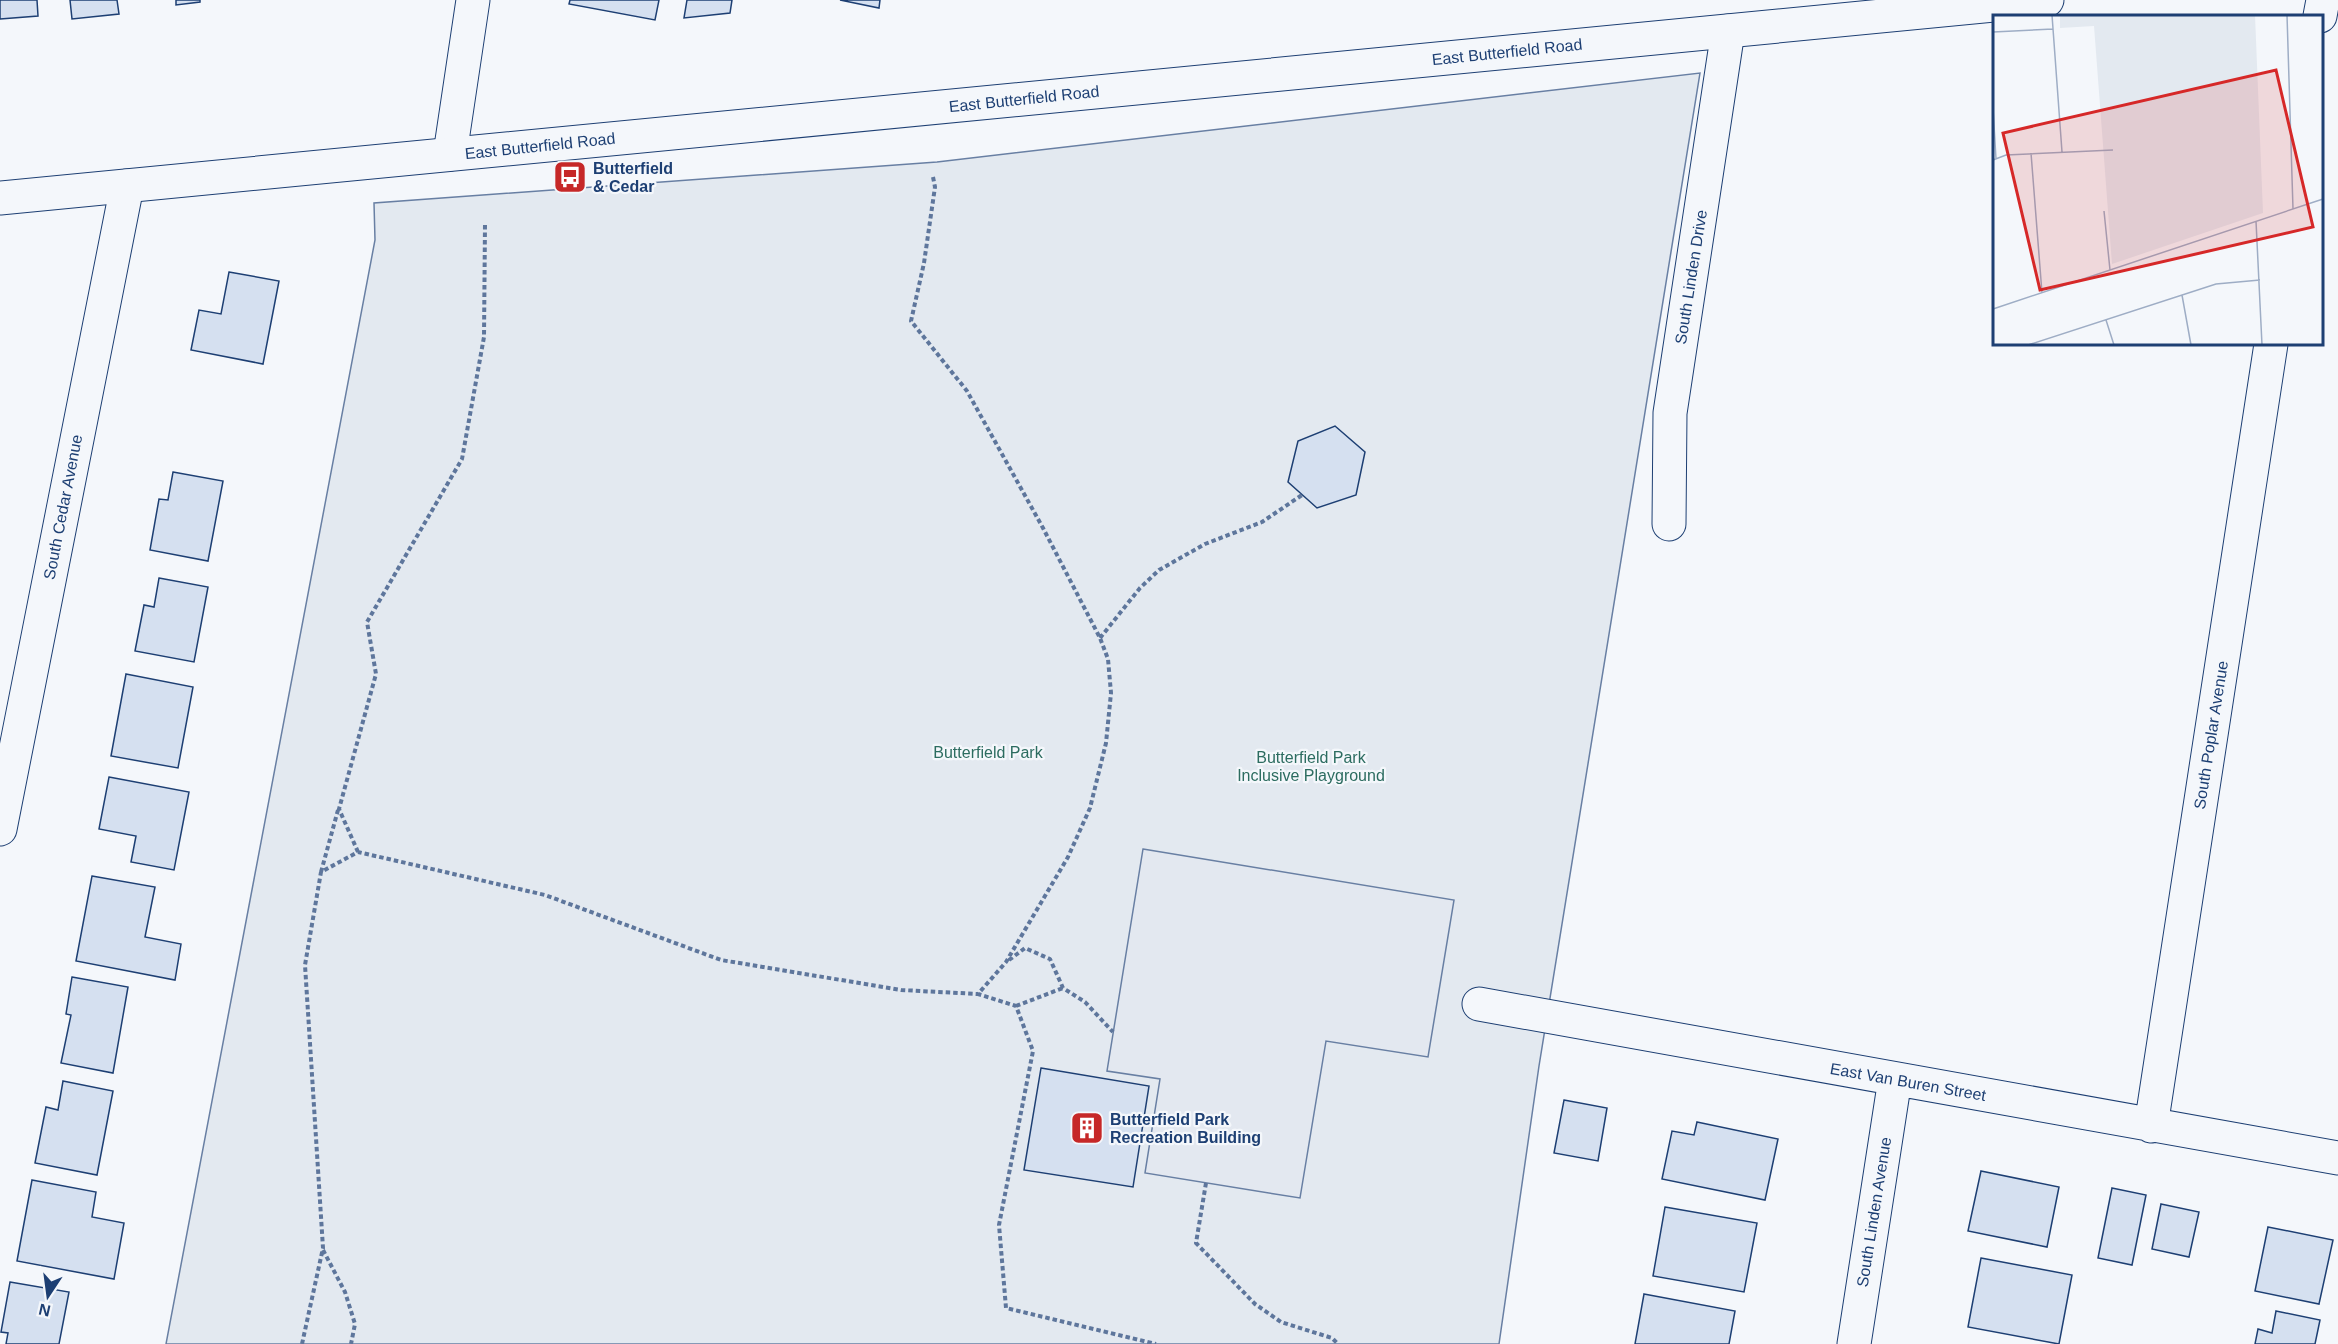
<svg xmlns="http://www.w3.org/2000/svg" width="2338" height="1344" viewBox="0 0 2338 1344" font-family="Arial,sans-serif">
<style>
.green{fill:#e3e9f0;stroke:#687fa3;stroke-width:1.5}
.parking{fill:#e3e8f0;stroke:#687fa3;stroke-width:1.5}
.building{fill:#d5e0f0;stroke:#1d3f73;stroke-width:1.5}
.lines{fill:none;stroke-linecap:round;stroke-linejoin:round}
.street-casing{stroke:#1d3f73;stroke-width:35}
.secondary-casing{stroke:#1d3f73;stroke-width:35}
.path{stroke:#5e769c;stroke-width:4;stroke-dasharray:4.5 3;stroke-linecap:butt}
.street{stroke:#f4f7fb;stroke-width:33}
.secondary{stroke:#f4f7fb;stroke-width:33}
.labels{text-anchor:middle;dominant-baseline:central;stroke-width:4.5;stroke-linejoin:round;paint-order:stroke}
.street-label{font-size:16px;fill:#1d3f73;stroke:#f4f7fb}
.poi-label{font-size:16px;font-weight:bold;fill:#1d3f73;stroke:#f4f7fb;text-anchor:start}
.park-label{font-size:16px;fill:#2c6c60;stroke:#f4f7fb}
.inset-road{fill:none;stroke:#9eadc5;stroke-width:1.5}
.view{fill:#d62828;fill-opacity:0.15;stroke:#d62828;stroke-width:3}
.inset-edge{fill:none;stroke:#1d3f73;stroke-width:3}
</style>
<rect width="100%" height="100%" fill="#f4f7fb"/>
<path class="green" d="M1700 73 1539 1066 1499 1344H166L375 240 374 203 937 162Z"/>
<path class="parking" d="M1143 849 1454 900 1428 1057 1326 1041 1300 1198 1145 1173 1160 1079 1107 1071Z"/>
<path class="building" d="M0 0H37L38 16 0 19Z
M70 0H117L119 14 72 19Z
M176 0H200V2L176 5Z
M570 0H659L655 20 569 4Z
M687 0H732L730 13 684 18Z
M840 0H880L879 8Z
M229 272 279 281 263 364 191 350 199 310 221 314Z
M1335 426 1365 452 1356 495 1317 508 1288 482 1298 441Z
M173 472 223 481 208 561 150 550 159 499 168 500Z
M159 578 208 587 194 662 135 651 144 605 154 607Z
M126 674 193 687 178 768 111 756Z
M109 777 189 792 174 870 131 862 136 836 99 829Z
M92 876 155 887 145 937 181 944 175 980 76 961Z
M72 977 128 987 113 1073 61 1063 71 1015 66 1014Z
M1041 1068 1149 1086 1133 1187 1024 1170Z
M63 1081 113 1091 97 1175 35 1163 46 1107 58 1110Z
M1564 1100 1607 1108 1598 1161 1554 1153Z
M1697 1122 1778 1139 1765 1200 1662 1179 1672 1131 1694 1135Z
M1981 1171 2059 1187 2047 1247 1968 1231Z
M32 1180 96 1192 92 1217 124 1223 114 1279 17 1261Z
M2112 1188 2146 1195 2132 1265 2098 1258Z
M2161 1204 2199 1212 2189 1257 2152 1249Z
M1665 1207 1757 1223 1744 1292 1653 1276Z
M2268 1227 2333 1240 2319 1304 2255 1291Z
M1981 1258 2072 1275 2059 1344 1968 1327Z
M10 1282 69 1292 59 1344H6L8 1333 1 1332Z
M1644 1294 1735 1311 1729 1344H1635Z
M2276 1311 2320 1320 2315 1344H2255L2258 1329 2272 1333Z"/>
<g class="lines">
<defs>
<path id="street" d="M2320 16 2323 0
M450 154 473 0
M1669 524 1670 413 1728 31
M0 829 127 186
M1479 1004 2338 1158
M2151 1126 2271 344
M1854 1344 1895 1079"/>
<path id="secondary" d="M0 198 2047 0"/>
</defs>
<use href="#street" class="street-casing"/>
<use href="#secondary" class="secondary-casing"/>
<path class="path" d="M933 177 935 187 924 263 911 321 967 391 1043 528 1100 638 1108 659 1111 693 1106 743 1090 808 1068 857 1006 962 978 994 1016 1006 1033 1051 999 1225 1006 1308 1156 1344
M1100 638 1140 588 1159 570 1205 544 1262 522 1302 495
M358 852 339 809 376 674 367 622 462 459 484 337 485 224
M321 872 338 810
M1009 960 1025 948 1050 959 1063 988 1085 1002 1113 1032
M1016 1006 1063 988
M1206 1183 1196 1243 1255 1304 1281 1322 1332 1338 1338 1344
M323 1250 345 1292 355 1324 351 1344
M302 1344 323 1248 305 965 321 872 358 852 545 895 721 960 901 990 978 994"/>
<use href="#street" class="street"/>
<use href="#secondary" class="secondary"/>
</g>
<defs>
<symbol id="bus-square" viewBox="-11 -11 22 22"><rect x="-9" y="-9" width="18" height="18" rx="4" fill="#c62828" stroke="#f4f7fb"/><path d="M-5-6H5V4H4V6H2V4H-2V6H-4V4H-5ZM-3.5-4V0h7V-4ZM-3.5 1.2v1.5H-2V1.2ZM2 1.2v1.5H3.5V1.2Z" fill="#fff"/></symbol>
<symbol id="building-square" viewBox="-11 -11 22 22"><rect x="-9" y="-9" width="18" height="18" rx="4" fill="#c62828" stroke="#f4f7fb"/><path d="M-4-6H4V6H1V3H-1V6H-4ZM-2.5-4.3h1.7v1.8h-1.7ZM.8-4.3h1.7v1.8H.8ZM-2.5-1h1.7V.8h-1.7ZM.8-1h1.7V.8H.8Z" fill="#fff"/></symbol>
</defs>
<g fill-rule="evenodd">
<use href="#bus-square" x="551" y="158" width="38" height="38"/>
<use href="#building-square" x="1068" y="1109" width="38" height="38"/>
</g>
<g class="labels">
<g class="street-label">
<text transform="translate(1507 52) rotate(-6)">East Butterfield Road</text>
<text transform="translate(1024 99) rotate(-6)">East Butterfield Road</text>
<text transform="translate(540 146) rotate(-6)">East Butterfield Road</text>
<text transform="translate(1691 277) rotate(-81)">South Linden Drive</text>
<text transform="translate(63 507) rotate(-79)">South Cedar Avenue</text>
<text transform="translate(2211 735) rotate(-81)">South Poplar Avenue</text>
<text transform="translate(1908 1082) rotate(10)">East Van Buren Street</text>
<text transform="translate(1874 1212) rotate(-81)">South Linden Avenue</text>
</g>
<g class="poi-label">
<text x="593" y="168">Butterfield<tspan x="593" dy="18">&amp; Cedar</tspan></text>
<text x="1110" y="1119">Butterfield Park<tspan x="1110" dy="18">Recreation Building</tspan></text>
</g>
<g class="park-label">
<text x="988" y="752">Butterfield Park</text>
<text x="1311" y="757">Butterfield Park<tspan x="1311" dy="18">Inclusive Playground</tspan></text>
</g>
</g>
<g transform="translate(1993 15)">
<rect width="330" height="330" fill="#f4f7fb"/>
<path d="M67 0H262L270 198 119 249 101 11 67 13Z" fill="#e3e9f0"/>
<path class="inset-road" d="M59 0 69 137M294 0 300 194M0 17 60 14M0 93 3 144M38 138 49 278M0 145 13 140 120 135M111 196 117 255M263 206 269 330M189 280 198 330M0 294 330 184M113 305 121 330M35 330 223 269 267 265"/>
<path class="view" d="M283 55 320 212 47 275 10 118Z"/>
<rect width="330" height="330" class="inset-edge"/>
</g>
<g transform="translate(48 1296) rotate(193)" stroke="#f4f7fb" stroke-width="4.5" paint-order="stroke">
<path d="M0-4.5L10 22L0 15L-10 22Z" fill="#1d3f73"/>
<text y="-9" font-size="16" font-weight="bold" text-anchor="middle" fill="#1d3f73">N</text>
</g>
</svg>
